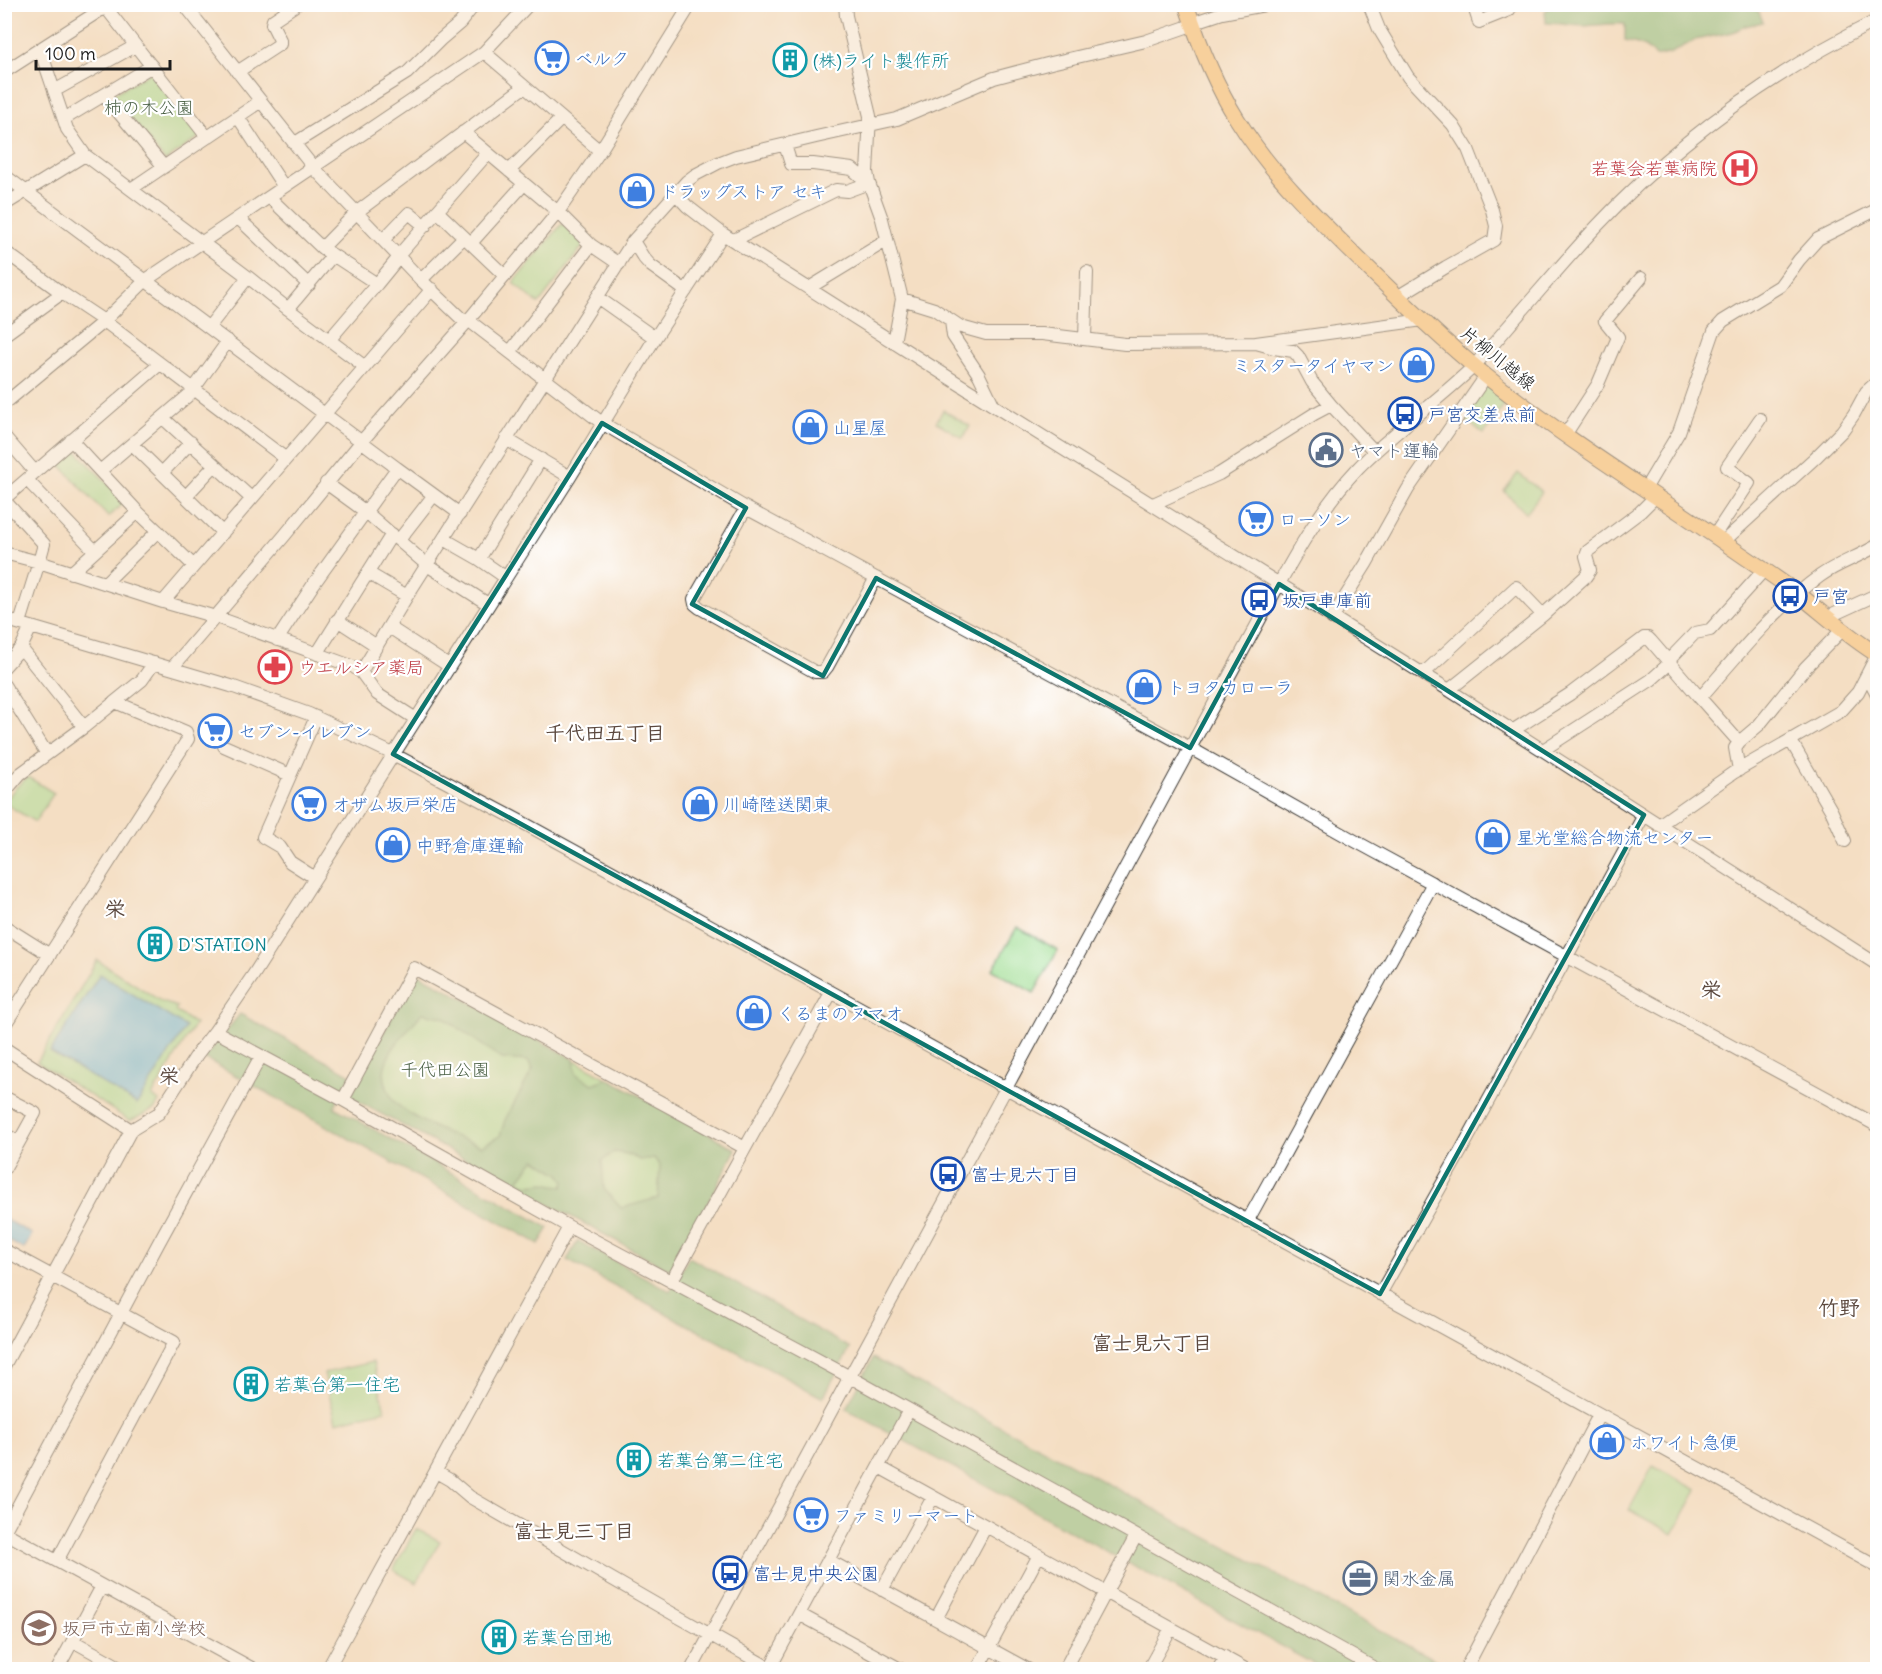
<svg xmlns="http://www.w3.org/2000/svg" width="1882" height="1674" viewBox="0 0 1882 1674" font-family="Delius,'Klee One',sans-serif">
<style>
.green{fill:#9fdd92;stroke:#5e7c57;stroke-width:1.5}
.forest{fill:#7fbc7c;stroke:#4e6c4c;stroke-width:1.5;fill-rule:evenodd}
.water{fill:#62b7df;stroke:#3f6a7e;stroke-width:1.5}
.lines{fill:none;stroke-linecap:round;stroke-linejoin:round}
.minor-casing{stroke:#3c3935;stroke-width:14}
.major-casing{stroke:#3c3935;stroke-width:17}
.minor{stroke:#fff;stroke-width:12}
.major{stroke:#fbbe6e;stroke-width:15}
.marked{fill:none;stroke:#0f766e;stroke-width:4.5;stroke-linejoin:round}
.labels{text-anchor:middle;dominant-baseline:central;stroke-width:4.5;stroke-linejoin:round;paint-order:stroke}
.shop-label{font-size:18px;fill:#366cbe;stroke:#fff;text-anchor:start}
.culture-label{font-size:18px;fill:#0d838f;stroke:#fff;text-anchor:start}
.park-label{font-size:18px;fill:#4a6045;stroke:#fff}
.health-label{font-size:18px;fill:#be3a42;stroke:#fff;text-anchor:end}
.street-label{font-size:18px;fill:#1c1c1c;stroke:#fff}
.transit-label{font-size:18px;fill:#164399;stroke:#fff;text-anchor:start}
.service-label{font-size:18px;fill:#4e5e75;stroke:#fff;text-anchor:start}
.education-label{font-size:18px;fill:#785e54;stroke:#fff;text-anchor:start}
.neighbourhood-label{font-size:20px;font-weight:bold;fill:#5b483e;stroke:#fff}
.quarter-label{font-size:21px;font-weight:bold;fill:#5b483e;stroke:#fff}
</style>
<rect width="100%" height="100%" fill="#fff"/>
<filter id="ink" filterUnits="userSpaceOnUse"><feTurbulence type="fractalNoise" baseFrequency=".0167" numOctaves="2"/><feDisplacementMap in="SourceGraphic" scale="12" xChannelSelector="R" yChannelSelector="G"/><feConvolveMatrix kernelMatrix="1 2 1 2 8 2 1 2 1" color-interpolation-filters="sRGB"/></filter>
<filter id="wash" filterUnits="userSpaceOnUse"><feTurbulence type="fractalNoise" baseFrequency=".008" numOctaves="4" result="noise"/><feDisplacementMap in="SourceGraphic" scale="24" xChannelSelector="R" yChannelSelector="G"/><feGaussianBlur stdDeviation="1.35" result="paint"/><feColorMatrix in="noise" values="0 0 0 0 0 0 0 0 0 0 0 0 0 0 0 0 0 1.4 0 .05"/><feComposite in="paint" operator="in"/></filter>
<g filter="url(#wash)">
<rect width="100%" height="100%" fill="#f4dec3"/>
<path class="green" d="M151 72 200 135 199 137 165 161 111 95Z
M564 224 586 242 539 304 513 283 561 225Z
M1484 383 1508 399 1484 434 1460 416Z
M943 410 970 426 963 438 936 422Z
M69 448H74L125 502 108 517 56 460Z
M1518 473 1542 492 1526 513 1504 491Z
M28 777 54 793 35 822 4 803 15 788Z
M1017 927 1058 950 1034 993 993 970Z
M97 960 162 1002 177 1007 175 1011 195 1024 152 1096 159 1101 155 1109 130 1121 37 1062Z
M415 972 736 1149 672 1271 350 1097Z
M373 1362 385 1410 336 1422 324 1373Z
M1653 1466 1697 1490 1673 1534 1629 1510Z
M416 1529 440 1541 417 1583 393 1570Z"/>
<path class="forest" d="M1553 4 1750 5 1759 12 1763 22 1745 26 1733 32 1695 40 1671 53 1655 57C1647 45 1638 44 1625 41V24C1611 23 1599 25 1585 26 1573 26 1559 23 1546 23L1545 11Z
M415 972 574 1059 576 1074 593 1084 608 1078 736 1149 672 1271 350 1097ZM422 1013 443 1017 502 1059 528 1061 533 1069 505 1120 500 1136 482 1146C455 1137 420 1124 398 1105 389 1098 382 1078 385 1066 390 1047 410 1028 422 1013ZM614 1152 627 1154 640 1160 654 1158 660 1166 658 1198 621 1208 604 1189 602 1161ZM535 1159 560 1174 565 1181 563 1187 545 1183 529 1185 518 1181Z
M240 1014 351 1075 334 1107 549 1228 539 1244 204 1058Z
M578 1241 670 1291 689 1257 850 1348 823 1398 567 1260Z
M873 1358 1452 1669H1323L846 1409Z"/>
<path class="water" d="M100 974 186 1027 137 1104 50 1052Z
M5 1219 32 1234 24 1249 5 1239Z"/>
</g>
<g filter="url(#ink)">
<g class="lines">
<defs>
<path id="minor" d="M103 4 207 137
M184 4 313 167 421 280 466 323
M845 4 846 16 870 116 867 172 869 183 882 219 902 299 894 342
M1369 4 1379 29 1408 77 1453 125 1468 149 1492 210 1496 226 1494 240 1446 267 1397 297
M1473 4 1479 22 1509 10 1507 4
M1192 23 1222 13 1270 4
M40 49 67 129 85 155 248 277 209 327
M484 52 600 151
M4 72 110 4
M237 72 280 44V40L272 24 273 20 297 4
M54 91 135 46
M104 95 164 167
M238 117 284 187
M64 119 152 66
M463 132 558 212 591 245 619 264
M295 143 407 73 440 40 460 23 475 4
M785 145 791 164H813L852 169 869 183
M509 171 561 119
M4 175 397 468 313 585 277 640
M131 189 261 101
M675 193 687 206 723 234 967 389 1449 690 1878 965
M269 197 322 248 377 284
M4 205 85 155
M437 211 505 276
M238 218 309 285
M383 240 409 213 425 226
M734 240 836 190 847 191 869 183
M633 241 643 257 650 265 686 291
M471 243 524 184
M322 248 357 212 524 87
M4 251 62 293 104 321 285 458
M333 255 288 309 364 366
M398 256 488 153
M248 277 288 309
M421 280 464 237
M809 288 886 241
M597 297 655 338
M902 299 934 309 961 327 986 334H1042L1125 344 1256 343
M468 320 602 423 746 508 1190 748 1355 841 1878 1126
M951 321 953 336 979 375 993 404
M4 335 62 293
M330 339 377 284 399 257
M1085 339 1087 272
M510 352 591 245
M4 404 104 321 146 280 484 52 529 4
M1331 405 1312 382 1298 356 1293 351 1274 348 1256 343 1423 320
M163 418 251 498
M1565 435 1598 384 1618 337 1605 321 1641 278
M4 436 35 472
M506 439 570 477
M71 440 138 512 194 566
M132 444 223 533
M397 468 434 495
M100 471 190 394 228 341
M162 473 191 442
M27 480 95 551
M326 483 366 512 427 565 488 604
M1645 489 1679 432 1714 331 1723 321 1780 286 1799 260 1818 239 1878 209
M186 496 215 465
M4 499 160 364
M4 500 44 544 39 562 4 553
M1153 504 1219 474 1314 414 1331 405 1375 452
M746 508 694 599 695 604 700 608 815 672H823L827 667 876 578
M1714 536 1749 483 1727 467 1760 419
M444 539 479 559 505 577
M399 540 434 495 460 514
M1723 542 1817 456 1842 431 1854 414 1866 392 1878 381
M479 559 541 459
M71 573 138 512
M368 573 407 596 633 241 687 181 695 175 718 163 736 156 816 137 897 119 994 78 1051 63 1146 41 1192 25
M105 583 158 531
M163 602 432 289
M1543 615 1586 576 1590 570 1586 556 1588 551 1640 512 1656 496
M1828 617 1878 594
M1332 618 1366 564 1408 489 1486 376
M4 619 231 686 309 714 393 754 518 820 1878 1567
M337 620 377 646
M20 623 39 562 163 602 216 617 354 667 361 672 377 694 416 719
M389 627 449 666
M21 648 84 727
M317 654 392 534
M1668 661 1695 633 1710 630 1764 570
M1670 663 1700 698
M4 667 21 648 31 627
M172 668 285 535 361 442 466 323 558 212 600 151 691 4
M361 672 407 596
M1423 674 1516 587 1543 615 1449 690
M1867 675 1878 696
M4 685 47 754
M1512 731 1570 694 1644 638H1648L1651 641 1670 663 1651 680 1543 750
M1791 741 1831 810 1845 841
M1739 742 1700 698C1737 656 1774 609 1820 576 1838 563 1859 557 1878 545
M224 746 290 775
M1739 770 1735 748 1739 742 1759 725 1805 668 1842 630
M4 793 20 774 84 727 142 680 154 663
M1659 825 1733 773 1841 711 1858 692 1877 655
M315 878 290 862 280 847 263 837 316 717
M4 926 50 955
M4 1026 188 739 186 732 115 702
M215 1031 343 1100 564 1224 850 1377 1378 1670
M4 1048 131 1130
M4 1097 35 1113 4 1169
M343 1100 414 968 745 1148
M4 1134 19 1142
M1247 1222 1433 883
M4 1250 174 1342 57 1561
M671 1282 831 993
M1380 1294 1462 1149 1644 815
M4 1366 131 1130 159 1113 198 1053 215 1031 254 974 570 477 655 338 723 234
M879 1467 1247 1670
M436 1472 450 1480 470 1497 659 1606 773 1670
M4 1532 158 1244 261 1056
M4 1532 255 1670
M828 1560 1029 1670
M882 1590 933 1497
M799 1614 902 1670
M936 1619 986 1526
M73 1641 125 1670
M770 1668 909 1410
M57 1670 102 1586
M327 1670 569 1227
M691 1670 1279 584C1302 542 1325 503 1358 468 1394 431 1437 402 1474 366 1485 354 1496 341 1507 328 1537 294 1566 259 1597 226 1677 141 1773 72 1878 20
M977 1670 1039 1555
M1064 1670 1136 1536
M1148 1670 1171 1628
M1218 1670 1225 1657
M1465 1670 1599 1415"/>
<path id="major" d="M1186 4C1199 44 1215 84 1237 119 1271 174 1319 220 1365 265 1404 303 1444 342 1486 376 1562 437 1645 488 1725 543 1750 561 1776 577 1801 596 1826 616 1850 638 1878 655"/>
</defs>
<use href="#minor" class="minor-casing"/>
<use href="#major" class="major-casing"/>
<use href="#minor" class="minor"/>
<use href="#major" class="major"/>
</g>
</g>
<path d="M0 0H1882V1674H0ZM602 423 746 508 692 604 823 676 876 578 1190 748 1279 584 1644 815 1380 1294 393 754Z" fill="#f4dec3" fill-opacity=".55" fill-rule="evenodd"/>
<path class="marked" d="M602 423 746 508 692 604 823 676 876 578 1190 748 1279 584 1644 815 1380 1294 393 754Z"/>
<defs>
<symbol id="supermarket-ring" viewBox="-11 -11 22 22"><circle r="9.5" fill="#fff" stroke="#3f7fe0" stroke-width="1.5"/><path d="M-6-5.5h2.5l.6 2H6L4.5 2H-2.5L-4.4-4H-6ZM-1.5 3.2a1.3 1.3 0 1 0 .1 0ZM3 3.2a1.3 1.3 0 1 0 .1 0Z" fill="#3f7fe0"/></symbol>
<symbol id="building-ring" viewBox="-11 -11 22 22"><circle r="9.5" fill="#fff" stroke="#0f9aa8" stroke-width="1.5"/><path d="M-4-6H4V6H1V3H-1V6H-4ZM-2.5-4.3h1.7v1.8h-1.7ZM.8-4.3h1.7v1.8H.8ZM-2.5-1h1.7V.8h-1.7ZM.8-1h1.7V.8H.8Z" fill="#0f9aa8"/></symbol>
<symbol id="hospital-ring" viewBox="-11 -11 22 22"><circle r="9.5" fill="#fff" stroke="#e0444e" stroke-width="1.5"/><path d="M-5-5h3v3.5h4V-5h3V5h-3V1.5h-4V5h-3Z" fill="#e0444e"/></symbol>
<symbol id="shop-ring" viewBox="-11 -11 22 22"><circle r="9.5" fill="#fff" stroke="#3f7fe0" stroke-width="1.5"/><path d="M-5-2.5h2.3a2.7 3.5 0 0 1 5.4 0H5L5.5 6h-11ZM-1.5-2.5h3a1.5 2.3 0 0 0-3 0Z" fill="#3f7fe0"/></symbol>
<symbol id="bus-ring" viewBox="-11 -11 22 22"><circle r="9.5" fill="#fff" stroke="#1a4fb4" stroke-width="1.5"/><path d="M-5-6H5V4H4V6H2V4H-2V6H-4V4H-5ZM-3.5-4V0h7V-4ZM-3.5 1.2v1.5H-2V1.2ZM2 1.2v1.5H3.5V1.2Z" fill="#1a4fb4"/></symbol>
<symbol id="civic-ring" viewBox="-11 -11 22 22"><circle r="9.5" fill="#fff" stroke="#5c6f8a" stroke-width="1.5"/><path d="M-.6-6.5H3V-4.5H.6V-3L4-1V1h2V6H-6V1h2V-1L-.6-3ZM-1.2 2.5V6h2.4V2.5Z" fill="#5c6f8a"/></symbol>
<symbol id="pharmacy-ring" viewBox="-11 -11 22 22"><circle r="9.5" fill="#fff" stroke="#e0444e" stroke-width="1.5"/><path d="M-2-6h4v4h4v4h-4v4h-4v-4h-4v-4h4Z" fill="#e0444e"/></symbol>
<symbol id="office-ring" viewBox="-11 -11 22 22"><circle r="9.5" fill="#fff" stroke="#5c6f8a" stroke-width="1.5"/><path d="M-6-3h4V-5.5h4V-3h4V5H-6ZM-1-4.5V-3h2v-1.5ZM-6 0V1H6V0Z" fill="#5c6f8a"/></symbol>
<symbol id="school-ring" viewBox="-11 -11 22 22"><circle r="9.5" fill="#fff" stroke="#8d6e63" stroke-width="1.5"/><path d="M0-5L7-2L0 1L-7-2ZM-4 1L0 2.5L4 1V4Q0 6-4 4Z" fill="#8d6e63"/></symbol>
</defs>
<g fill-rule="evenodd">
<use href="#supermarket-ring" x="533" y="39" width="38" height="38"/>
<use href="#building-ring" x="771" y="41" width="38" height="38"/>
<use href="#hospital-ring" x="1721" y="149" width="38" height="38"/>
<use href="#shop-ring" x="618" y="172" width="38" height="38"/>
<use href="#shop-ring" x="1398" y="346" width="38" height="38"/>
<use href="#bus-ring" x="1386" y="395" width="38" height="38"/>
<use href="#shop-ring" x="791" y="408" width="38" height="38"/>
<use href="#civic-ring" x="1307" y="431" width="38" height="38"/>
<use href="#supermarket-ring" x="1237" y="500" width="38" height="38"/>
<use href="#bus-ring" x="1771" y="577" width="38" height="38"/>
<use href="#bus-ring" x="1240" y="581" width="38" height="38"/>
<use href="#pharmacy-ring" x="256" y="648" width="38" height="38"/>
<use href="#shop-ring" x="1125" y="668" width="38" height="38"/>
<use href="#supermarket-ring" x="196" y="712" width="38" height="38"/>
<use href="#supermarket-ring" x="290" y="785" width="38" height="38"/>
<use href="#shop-ring" x="681" y="785" width="38" height="38"/>
<use href="#shop-ring" x="1474" y="818" width="38" height="38"/>
<use href="#shop-ring" x="374" y="826" width="38" height="38"/>
<use href="#building-ring" x="136" y="925" width="38" height="38"/>
<use href="#shop-ring" x="735" y="994" width="38" height="38"/>
<use href="#bus-ring" x="929" y="1155" width="38" height="38"/>
<use href="#building-ring" x="232" y="1365" width="38" height="38"/>
<use href="#shop-ring" x="1588" y="1423" width="38" height="38"/>
<use href="#building-ring" x="615" y="1441" width="38" height="38"/>
<use href="#supermarket-ring" x="792" y="1496" width="38" height="38"/>
<use href="#bus-ring" x="711" y="1554" width="38" height="38"/>
<use href="#office-ring" x="1341" y="1559" width="38" height="38"/>
<use href="#school-ring" x="20" y="1609" width="38" height="38"/>
<use href="#building-ring" x="480" y="1618" width="38" height="38"/>
</g>
<g class="labels">
<g class="shop-label">
<text x="575" y="58">ベルク</text>
<text x="660" y="191">ドラッグストア セキ</text>
<text x="1394" y="365" text-anchor="end">ミスタータイヤマン</text>
<text x="833" y="427">山星屋</text>
<text x="1279" y="519">ローソン</text>
<text x="1167" y="687">トヨタカローラ</text>
<text x="238" y="731">セブン-イレブン</text>
<text x="332" y="804">オザム坂戸栄店</text>
<text x="723" y="804">川崎陸送関東</text>
<text x="1516" y="837">星光堂総合物流センター</text>
<text x="416" y="845">中野倉庫運輸</text>
<text x="777" y="1013">くるまのヌマオ</text>
<text x="1630" y="1442">ホワイト急便</text>
<text x="834" y="1515">ファミリーマート</text>
</g>
<g class="culture-label">
<text x="813" y="60">(株)ライト製作所</text>
<text x="178" y="944">D'STATION</text>
<text x="274" y="1384">若葉台第一住宅</text>
<text x="657" y="1460">若葉台第二住宅</text>
<text x="522" y="1637">若葉台団地</text>
</g>
<g class="park-label">
<text x="149" y="107">柿の木公園</text>
<text x="445" y="1069">千代田公園</text>
</g>
<g class="health-label">
<text x="1717" y="168">若葉会若葉病院</text>
<text x="298" y="667" text-anchor="start">ウエルシア薬局</text>
</g>
<g class="street-label">
<text transform="translate(1498 358) rotate(39)">片柳川越線</text>
</g>
<g class="transit-label">
<text x="1428" y="414">戸宮交差点前</text>
<text x="1813" y="596">戸宮</text>
<text x="1282" y="600">坂戸車庫前</text>
<text x="971" y="1174">富士見六丁目</text>
<text x="753" y="1573">富士見中央公園</text>
</g>
<g class="service-label">
<text x="1349" y="450">ヤマト運輸</text>
<text x="1383" y="1578">関水金属</text>
</g>
<g class="education-label">
<text x="62" y="1628">坂戸市立南小学校</text>
</g>
<g class="neighbourhood-label">
<text x="605" y="732">千代田五丁目</text>
<text x="169" y="1075">栄</text>
<text x="1152" y="1342">富士見六丁目</text>
<text x="574" y="1530">富士見三丁目</text>
</g>
<g class="quarter-label">
<text x="115" y="908">栄</text>
<text x="1711" y="989">栄</text>
<text x="1839" y="1307">竹野</text>
</g>
</g>
<rect width="1882" height="1674" fill="none" stroke="#fff" stroke-width="24"/>
<path d="M36 60v9h134v-9" fill="none" stroke="#1c1c1c" stroke-width="3"/>
<text x="45" y="60" font-size="18" fill="#1c1c1c" stroke="#ffffff" stroke-width="4.5" paint-order="stroke">100 m</text>
</svg>
